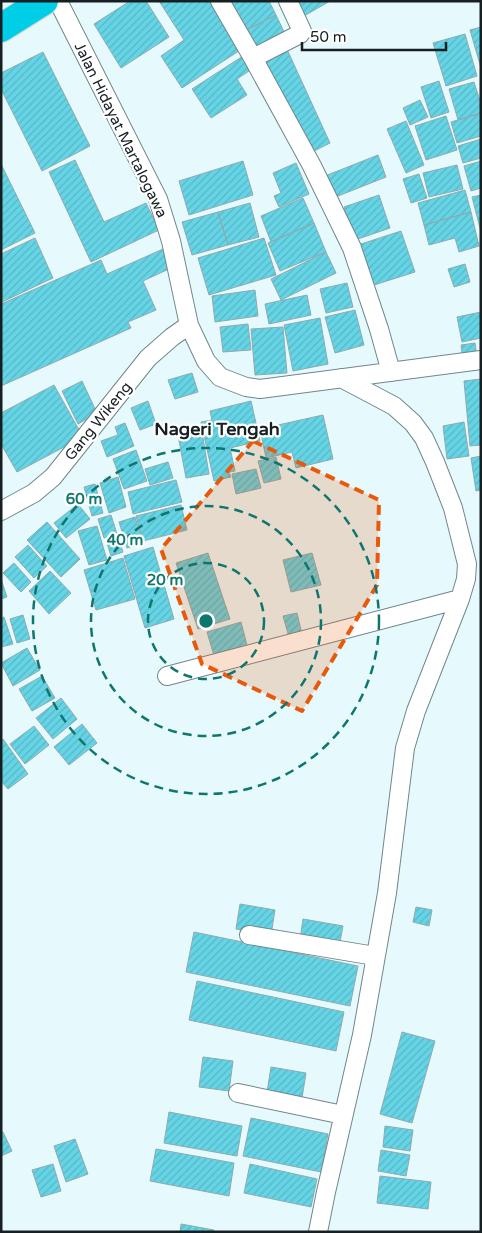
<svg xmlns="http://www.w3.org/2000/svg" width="482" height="1233" viewBox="0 0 482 1233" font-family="'Varela Round',sans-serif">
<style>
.building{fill:url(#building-hatch);stroke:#91a9ad}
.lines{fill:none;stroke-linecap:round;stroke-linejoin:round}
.street-casing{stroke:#70878b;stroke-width:20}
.highway-casing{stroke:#d5d7d7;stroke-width:30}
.street{stroke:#fff;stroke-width:18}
.highway{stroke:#00cee6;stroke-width:28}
.marked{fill:#e8590c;fill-opacity:0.2;stroke:#e8590c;stroke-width:4;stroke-dasharray:10 6;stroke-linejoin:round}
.ring{fill:none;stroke:#0f766e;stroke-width:2.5;stroke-dasharray:9 6}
.labels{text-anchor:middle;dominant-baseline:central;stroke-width:4.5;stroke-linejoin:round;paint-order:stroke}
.street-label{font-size:15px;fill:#161f21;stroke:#fff}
.quarter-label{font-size:18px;font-weight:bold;fill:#161f21;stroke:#fff}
.centre{fill:#0f766e;stroke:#fff;stroke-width:2.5}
.ring-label{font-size:15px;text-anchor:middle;font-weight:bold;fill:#0f766e;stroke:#fff;stroke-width:4.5;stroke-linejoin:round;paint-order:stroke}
</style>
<defs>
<pattern id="building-hatch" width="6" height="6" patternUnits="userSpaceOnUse" patternTransform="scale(1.25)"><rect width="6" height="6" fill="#65d5e6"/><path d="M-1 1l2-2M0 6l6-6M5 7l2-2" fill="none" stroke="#57b6c5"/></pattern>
</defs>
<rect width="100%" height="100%" fill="#e6fafe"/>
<path class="building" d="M130 1H146L169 37 121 68 94 24Z
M159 1H215L245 47 182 88 161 56 184 40Z
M227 1H269L276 15 242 32Z
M296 1H330L304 16Z
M276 15 285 34 251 51 242 32Z
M481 27V68L470 30Z
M465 34 477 76 446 86 433 43Z
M285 45 330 143 308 154 262 56Z
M43 52 90 146 42 171 1 89V73Z
M243 56 252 69 237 79 247 95 211 118 192 89Z
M439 81 449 112 431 118 421 87Z
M474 82 481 104V113L458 120 449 89Z
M420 100 428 117 410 125 403 108Z
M481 113V136L457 143 451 122Z
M446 116 457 150 426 160 415 126Z
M406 121 424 165 406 173 387 129Z
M481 139V158L463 163 458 146Z
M378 155 386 177 333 198 325 176Z
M75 160 104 222 146 203 159 230 91 262 49 172Z
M243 161 253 195 189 215 179 181Z
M481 161V188L471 191 464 166Z
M296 163 309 194 279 207 274 196 281 193 273 173Z
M1 164 35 233 1 250Z
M457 165 463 189 429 197 423 173Z
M419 174 427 198 411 203 403 179Z
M465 190 471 212 424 225 418 203Z
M379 195 390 228 355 240 344 207Z
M481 195V232L472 197Z
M303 198 314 223 271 242 261 216Z
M250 203 259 237 228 245 218 212Z
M218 212 228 245 192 255 182 222Z
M471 212 479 246 459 252 455 238 429 245 424 225Z
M314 223 326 252 280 271 268 243Z
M401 231 415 272 371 286 358 245Z
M35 238 53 278 2 302 1 254Z
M264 238 276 275 209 295 198 258Z
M163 249 171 268 143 281 156 310 128 322 131 328 1 386V304L101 260 107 274Z
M326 252 336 273 281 300 271 279Z
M465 264 470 282 454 287 448 269Z
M347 283 353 307 326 313 320 289Z
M255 290 258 316 215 322 212 296Z
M307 295 311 315 269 324 265 304Z
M355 310 364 345 335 353 325 317Z
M481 312V338L462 342 457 317Z
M320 318 328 364 293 371 284 325Z
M248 324 251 350 223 352 220 327Z
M283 327 287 373 255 375 251 329Z
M475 343 477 359 463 361 461 345Z
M192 373 198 392 175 399 168 380Z
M481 379V445L470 446 464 381Z
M82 381 97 413 78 424 62 391Z
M54 385 83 437 17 472 1 444V413Z
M148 401 156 424 140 430 131 408Z
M251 401 260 441 230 448 235 471 229 472 231 477 214 481 201 422 212 420 210 411Z
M323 415 333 459 296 468 292 452 266 458 260 429Z
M464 422 469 456 447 459 443 426Z
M125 423 134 446 107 457 101 441 118 435 115 427Z
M201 426 209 474 186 478 177 430Z
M136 450 147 481 124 489 113 459Z
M481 456V490L476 491 471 458Z
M276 457 281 479 264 483 258 461Z
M168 462 173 478 150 485 145 469Z
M256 469 261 488 236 494 232 474Z
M118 477 126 507 109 513 100 483Z
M176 480 182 502 133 514 128 492Z
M95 484 103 513 92 516 84 487Z
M78 504 90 519 66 538 54 523Z
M181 505 187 530 143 541 136 516Z
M111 515 117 534 104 538 98 519Z
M135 517 143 543 127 548 119 522Z
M47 522 80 559 61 577 27 540Z
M97 526 107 560 89 565 78 531Z
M118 537 123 552 111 556 106 540Z
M28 545 47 566 34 578 15 557Z
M153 547 174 619 145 628 124 556Z
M208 553 230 619 198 629 176 563Z
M312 553 321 585 291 592 283 560Z
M123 558 135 599 96 610 84 570Z
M14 563 31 582 21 592 3 573Z
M50 571 71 593 49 614 29 591Z
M1 579 7 597 1 599Z
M297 613 302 634 289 637 283 616Z
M23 615 30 639 17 643 10 619Z
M4 617 13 644 1 647V618Z
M241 622 248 649 215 659 207 632Z
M27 648 40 670 13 686 1 663Z
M42 676 55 698 32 711 19 689Z
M61 698 77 719 53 739 36 718Z
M82 724 97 743 69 765 54 747Z
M34 726 49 745 25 764 10 744Z
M3 739 28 774 8 789 1 781V741Z
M240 904 275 910 271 935 236 929Z
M416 907 432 910 429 926 413 922Z
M303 919 343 926 339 947 300 940Z
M194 932 358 966 350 1006 186 972Z
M197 981 344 1012 336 1051 189 1020Z
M402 1032 435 1041 412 1123 380 1114Z
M203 1057 233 1061 229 1091 199 1087Z
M271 1067 306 1073 302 1098 267 1092Z
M169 1112 242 1126 237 1156 164 1143Z
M251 1118 328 1134 321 1172 243 1156Z
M385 1126 413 1130 410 1151 383 1147Z
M1 1132H3L12 1151 1 1156Z
M75 1139 88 1174 66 1182 54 1146Z
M156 1149 234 1163 229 1196 150 1181Z
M381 1150 410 1155 406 1176 378 1171Z
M53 1164 61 1191 41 1197 32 1170Z
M250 1164 317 1179 311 1207 244 1193Z
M380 1176 431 1182 428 1209 377 1203Z
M181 1224 214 1230 213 1232H180Z"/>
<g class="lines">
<defs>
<path id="street" d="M58 1 158 199 171 241 189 325 206 361 220 377 246 387 260 389 481 360
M220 1 253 58
M288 1 302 31 300 34 253 58 312 166 352 248 379 329 391 372
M1 511 34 493 53 477 148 358 172 337 189 325
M167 676 460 599
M249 935 375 956
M238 1093 343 1115
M318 1232 326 1192 362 1035 387 893 405 748 416 711 460 599 466 579 467 564 453 508 435 462 424 438 413 423 394 406 341 378"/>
<path id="highway" d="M1 28 44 1"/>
</defs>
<use href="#street" class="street-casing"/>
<use href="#highway" class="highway-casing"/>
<use href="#street" class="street"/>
<use href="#highway" class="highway"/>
</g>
<path class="marked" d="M253 441 379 500 377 585 302 711 202 664 161 549Z"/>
<g class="ring">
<circle cx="206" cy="621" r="58"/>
<circle cx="206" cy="621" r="115"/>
<circle cx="206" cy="621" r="173"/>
</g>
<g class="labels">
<g class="street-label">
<text transform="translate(121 130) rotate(64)">Jalan Hidayat Martalogawa</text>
<text transform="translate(98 421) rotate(-51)">Gang Wikeng</text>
</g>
<g class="quarter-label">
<text x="217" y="429">Nageri Tengah</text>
</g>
</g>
<circle cx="206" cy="621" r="8" class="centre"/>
<g class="ring-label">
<text x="84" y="504">60 m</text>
<text x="125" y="545">40 m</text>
<text x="165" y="585">20 m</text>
</g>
<rect width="482" height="1233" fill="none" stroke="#161f21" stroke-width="5"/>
<path d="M302 42v8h144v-8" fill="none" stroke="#161f21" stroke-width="2.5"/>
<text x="310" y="42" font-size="15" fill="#161f21" stroke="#ffffff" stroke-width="4" paint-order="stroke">50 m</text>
</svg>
